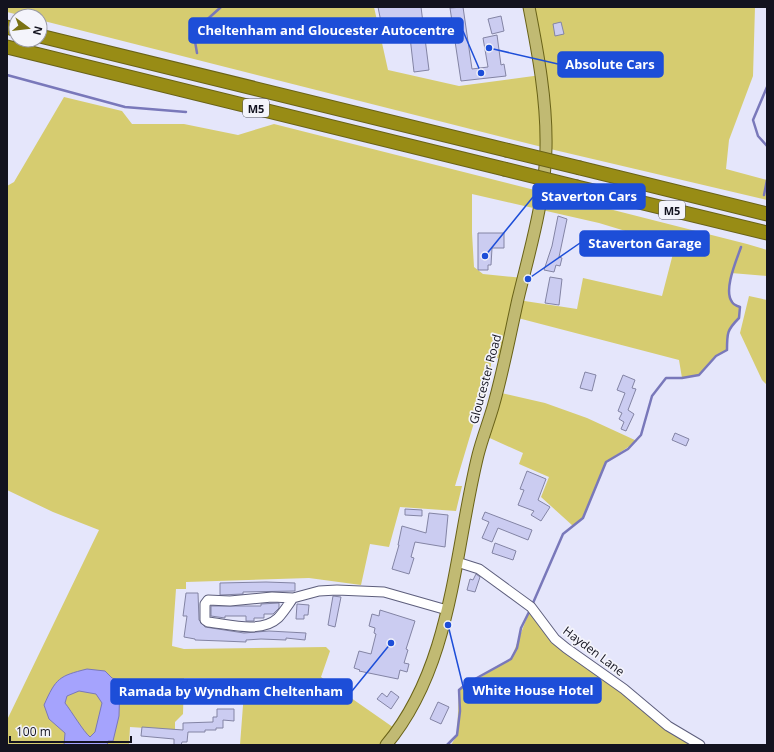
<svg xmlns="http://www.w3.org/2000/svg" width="774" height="752" viewBox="0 0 774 752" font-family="'Open Sans',sans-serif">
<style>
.green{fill:#d6cc70;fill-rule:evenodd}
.water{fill:#a5a3fd;stroke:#7978ba;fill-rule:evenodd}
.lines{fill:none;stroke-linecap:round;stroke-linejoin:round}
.stream{stroke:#7978ba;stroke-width:2.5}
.building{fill:#cbccf1;stroke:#8384a4}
.minor-casing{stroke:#5d5e7c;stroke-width:11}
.major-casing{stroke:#696218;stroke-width:13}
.highway-casing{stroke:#696218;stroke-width:15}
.minor{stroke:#fff;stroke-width:9}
.major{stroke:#c1ba73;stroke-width:11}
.highway{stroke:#988c15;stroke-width:13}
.highway-bridge-casing{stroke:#696218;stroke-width:15;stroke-linecap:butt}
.highway-bridge{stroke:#988c15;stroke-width:13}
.labels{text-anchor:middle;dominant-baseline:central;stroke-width:3.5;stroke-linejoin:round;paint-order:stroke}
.shield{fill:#f4f4fb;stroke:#565661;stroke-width:1}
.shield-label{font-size:11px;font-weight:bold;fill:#13131f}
.street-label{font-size:12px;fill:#13131f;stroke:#f4f4fb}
.leader{fill:none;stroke:#1d4ed8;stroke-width:1.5}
.callout-dot{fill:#1d4ed8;stroke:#f4f4fb;stroke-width:1.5}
.callout{fill:#1d4ed8;stroke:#1d4ed8;stroke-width:1.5}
.callout-label{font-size:13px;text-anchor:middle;font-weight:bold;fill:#fff}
</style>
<rect width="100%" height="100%" fill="#e5e6fb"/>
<path class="green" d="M7 7H374L388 70 459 86 541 75 529 7 644 8 645 7H755L753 76 729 140 726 169 767 180V200L546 148 40 20V16H23L7 12Z
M64 97 122 111 132 124H184L238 135 274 124 747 244 767 250V276L731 273C730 288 725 299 740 307L739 318C727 330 727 333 727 350L716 356 699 375 682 378 679 360 514 317 505 356 491 360V366L455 486H462L456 511 400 507 389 547 370 544 361 585 309 578 186 582V589H176L172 646 184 649 326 647 330 651 321 677 397 730 386 745H240L245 679 184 678 183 714 175 722V730L130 727 129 745H7V720L99 530 53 512 7 490V186L14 182ZM472 194 599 223 675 246 662 296 583 278 577 309 518 300 524 278 483 274 474 267 472 233Z
M749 296 767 300V385L762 380 740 333Z
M497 392 545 403 587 418 637 441 606 462 583 518 573 526 541 497 549 477 519 464 523 453 483 435Z
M531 607 555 639 668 726 706 745H451L457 735 459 690 511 659Z"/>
<path class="water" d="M87 669 105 671 112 678 120 681 119 716 113 741H108L107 745H64L65 733 49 719 44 705C56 678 59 676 87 669ZM79 691 96 694 102 703 95 732 90 737C83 731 72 712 65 703L67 696Z"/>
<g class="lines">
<path class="stream" d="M197 53 193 30 201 25 221 7
M7 75 125 107 186 112
M767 87 753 120 758 136 767 146
M764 195 767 180
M533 603 563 534 583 518 606 462 628 449 641 435 652 396 666 378H682L699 375 716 356 727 350C727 333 727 330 739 318L740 307C737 306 733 304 732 302 723 290 737 259 741 247
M447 745 457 735 460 711 459 690 466 684 511 659 517 648 521 628 529 612"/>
</g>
<path class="building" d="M378 7H421L429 70 414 72 410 37 385 42Z
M463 7 472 69 488 67 483 38 497 35 501 65 504 64 506 76 461 81 450 8Z
M501 16 504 31 492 34 488 19Z
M561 22 564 34 555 36 553 24Z
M558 216 567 219 559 257 562 258 560 266 556 265 554 272 544 270 552 246Z
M478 233H504V248H492L491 265H488V270H478Z
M550 277 562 279 559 305 545 303Z
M585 372 596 375 592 391 580 388Z
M623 375 635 380 632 388 636 389 628 410 634 414 626 431 621 429 624 422 619 419 622 413 618 411 625 393 617 390Z
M675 433 689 439 686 446 672 440Z
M527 471 546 479 538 500 550 507 541 521 531 515 534 511 518 505 524 490 520 489Z
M405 509 422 510V516L405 515Z
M485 512 532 530 528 540 498 528 492 542 482 538 489 522 482 519Z
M429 513 448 515 445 547 415 542 411 557 414 558 409 574 392 569 399 545H398L402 526 426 533Z
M495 543 516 551 513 560 492 553Z
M476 574 480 577 475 592 467 590 470 579 473 580Z
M266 582 295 583V591L243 592V594L220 595V583Z
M186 593H198L199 620 205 627 244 633 269 631 306 633 305 640 286 638V640L261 639 246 640V642L222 641 195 640V639L184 637 187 616H183Z
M333 596 341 597 335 627 328 625Z
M279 603V608L273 614H264V618H254V621H246V616H225V618L211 616V606H261V604Z
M297 604 309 605 308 615H304V619H296Z
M380 610 415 621 406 649 408 650 404 663 409 664 407 672 400 670 398 679 359 671 360 670 354 668 359 651 371 654 376 634 374 633 375 628 369 626 372 614 379 616Z
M391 691 399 697 391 709 377 699 382 693 387 697Z
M438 702 449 707 441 724 430 719Z
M217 709H234V721L223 720V728H216V730H205V732H188L187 742H182L181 745H174V739L141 736 142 727 183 730V723L213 722V717H217Z"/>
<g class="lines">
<defs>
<path id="minor" d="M457 562 479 569 531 607 555 639 566 648 624 689 668 726 700 745
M293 598C288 605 283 613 278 618 261 634 228 624 208 622L205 620V604L208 600 230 601 272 597 293 598 319 591 337 590 384 592 447 610"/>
<path id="major" d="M386 745C453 665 454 552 478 455 482 439 488 424 493 407 503 372 510 335 518 299 530 249 545 200 546 148 547 101 538 53 529 7"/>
<path id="highway" d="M7 27 16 30
M40 36 506 150
M7 47 504 169
M580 168 767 214
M577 187 767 233"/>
</defs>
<use href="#minor" class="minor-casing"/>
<use href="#major" class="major-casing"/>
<use href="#highway" class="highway-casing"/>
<use href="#minor" class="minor"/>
<use href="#major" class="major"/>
<use href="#highway" class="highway"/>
<defs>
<path id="highway-bridge" d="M506 150 580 168
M504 169 577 187"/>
</defs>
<use href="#highway-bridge" class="highway-bridge-casing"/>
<use href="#highway-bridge" class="highway-bridge"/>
</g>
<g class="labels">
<g class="shield">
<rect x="243" y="99" width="26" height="18" rx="3"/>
<rect x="659" y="201" width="26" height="18" rx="3"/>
</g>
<g class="shield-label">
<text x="256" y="108">M5</text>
<text x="672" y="210">M5</text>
</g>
<g class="street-label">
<text transform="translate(485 379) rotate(-75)">Gloucester Road</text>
<text transform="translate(594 651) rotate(37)">Hayden Lane</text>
</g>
</g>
<path class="leader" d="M481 73L463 31M489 48L558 64M485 256L533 197M528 279L580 243M448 625L464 690M391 643L352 691"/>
<g class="callout-dot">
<circle cx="481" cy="73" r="4"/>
<circle cx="489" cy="48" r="4"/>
<circle cx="485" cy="256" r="4"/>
<circle cx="528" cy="279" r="4"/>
<circle cx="448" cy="625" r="4"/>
<circle cx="391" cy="643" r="4"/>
</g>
<g class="callout">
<rect x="189" y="18" width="274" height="25" rx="4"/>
<rect x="558" y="52" width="105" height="25" rx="4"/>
<rect x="533" y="184" width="112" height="25" rx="4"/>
<rect x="580" y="231" width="129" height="25" rx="4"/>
<rect x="464" y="678" width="137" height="25" rx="4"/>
<rect x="111" y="679" width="241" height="25" rx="4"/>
</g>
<g class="callout-label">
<text x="326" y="35">Cheltenham and Gloucester Autocentre</text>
<text x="610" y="69">Absolute Cars</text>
<text x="589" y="201">Staverton Cars</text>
<text x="645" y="248">Staverton Garage</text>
<text x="533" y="695">White House Hotel</text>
<text x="231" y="696">Ramada by Wyndham Cheltenham</text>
</g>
<rect width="774" height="752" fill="none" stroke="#13131f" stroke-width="16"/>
<g transform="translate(28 28) rotate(105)"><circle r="19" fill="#f4f4fb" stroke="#9a9aa3"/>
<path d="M0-3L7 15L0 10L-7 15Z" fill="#7b7213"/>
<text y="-6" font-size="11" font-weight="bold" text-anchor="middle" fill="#13131f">N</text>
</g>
<path d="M10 736v6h121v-6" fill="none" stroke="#13131f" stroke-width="2"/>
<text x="16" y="736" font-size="12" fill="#13131f" stroke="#f4f4fb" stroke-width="3" paint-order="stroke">100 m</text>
</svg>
